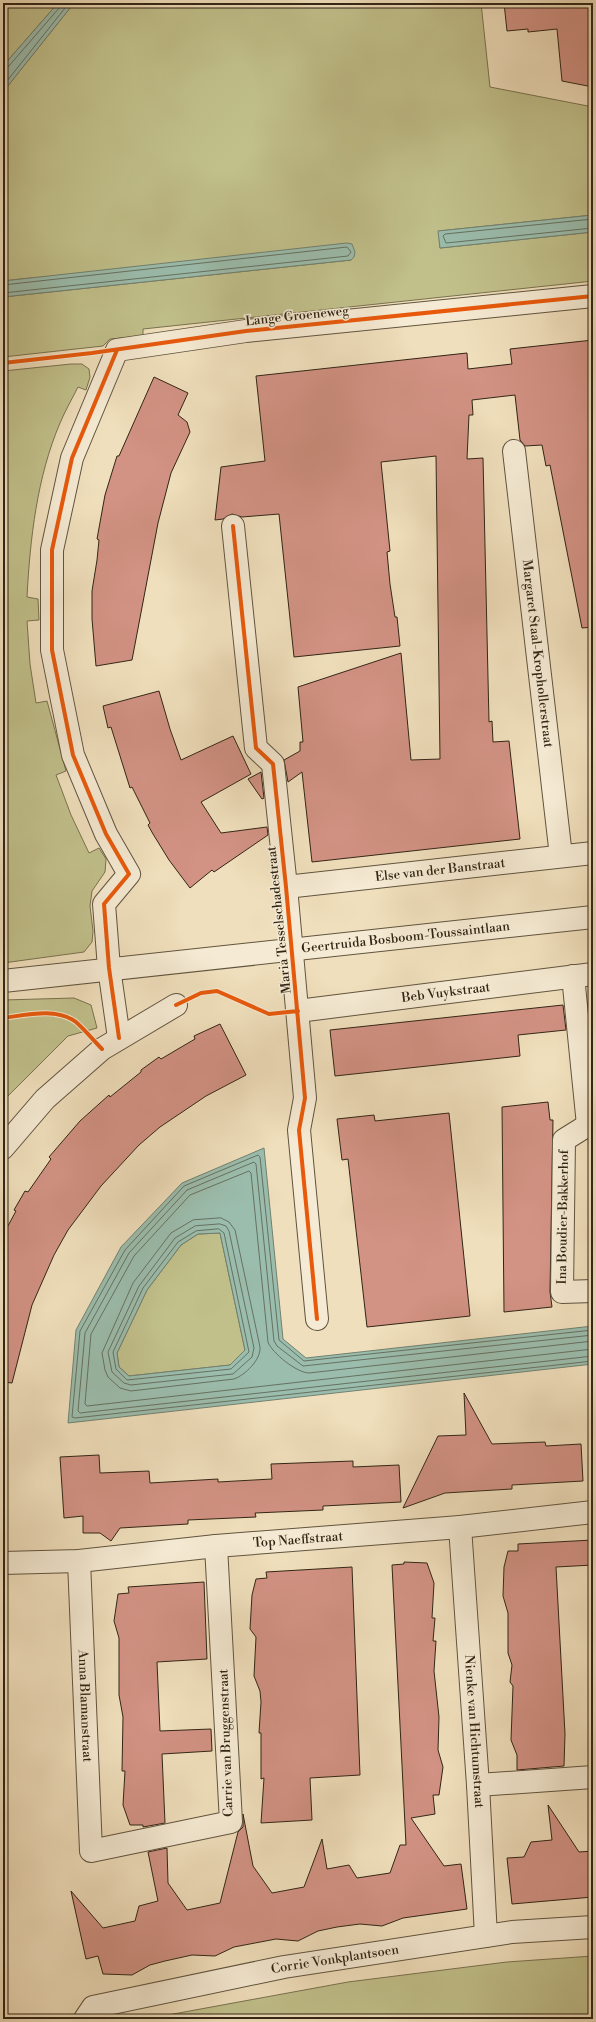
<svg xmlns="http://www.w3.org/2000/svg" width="596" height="2022" viewBox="0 0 596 2022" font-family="'Libre Bodoni',serif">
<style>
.green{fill:#c1c08b;stroke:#797250}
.water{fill:#9bbdad;stroke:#718070;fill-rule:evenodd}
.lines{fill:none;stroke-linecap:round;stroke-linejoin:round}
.shore{stroke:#667161;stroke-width:1}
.building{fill:#d29284;stroke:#312515}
.minor-casing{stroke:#61543f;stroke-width:24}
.tertiary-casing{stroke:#61543f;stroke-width:24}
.minor{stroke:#f5ead3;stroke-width:22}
.tertiary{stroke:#f5ead3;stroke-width:22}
.cycleway-casing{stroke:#f5ead3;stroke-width:6}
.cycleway{stroke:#e8590c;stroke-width:4}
.labels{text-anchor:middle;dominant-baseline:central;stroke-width:3;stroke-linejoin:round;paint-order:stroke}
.street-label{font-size:13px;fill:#312515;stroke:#f5ead3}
</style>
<rect width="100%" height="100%" fill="#f0dfbc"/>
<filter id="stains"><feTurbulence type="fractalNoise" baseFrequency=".005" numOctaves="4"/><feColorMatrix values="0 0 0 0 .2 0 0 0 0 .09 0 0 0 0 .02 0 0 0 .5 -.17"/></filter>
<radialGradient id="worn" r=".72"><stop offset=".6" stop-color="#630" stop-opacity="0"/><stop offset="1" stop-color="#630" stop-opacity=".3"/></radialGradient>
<path class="green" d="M3 3H58L3 66Z
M74 3H481L490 87 593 107V215L439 231 440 248 593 232V281L143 329V336L110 339 103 346 3 357V297L351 260 30 278 3 281V92Z
M71 364H82L89 369 90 377 86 390 78 387C72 399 65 411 60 423 37 477 30 539 27 597L38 599 39 620 27 621 30 664 36 703 47 701 66 771 56 775 71 815 89 853 99 848 106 859 105 872 92 891 90 906 93 931 92 942 84 952 3 963V371Z
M74 998 91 1005 97 1028 68 1036 3 1101V1000Z
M220 1233 245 1350 231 1365 129 1376 119 1367 117 1353 147 1290 181 1245 198 1234Z
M593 1956V2019H146L348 1982 507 1962Z"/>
<path class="water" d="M58 3H74L3 92V66Z
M593 215V232L440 248 438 231Z
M347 243 352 244 355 252 354 257 351 260 3 297V281Z
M264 1148 283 1339 306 1358 593 1326V1364L68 1423 76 1330 121 1247 182 1183ZM220 1233 245 1350 230 1365 129 1376 119 1367 117 1353 147 1290 181 1245 198 1234Z"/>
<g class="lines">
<path class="shore" d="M3 68 8 67 60 7 61 3
M3 86 69 3
M593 219 445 234 443 236 446 243 593 228
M3 285 347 247 351 252 348 256 3 293
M221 1218 229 1222 235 1230 260 1347C261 1360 245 1375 234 1379L131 1391 120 1388 108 1377 105 1370 102 1353 133 1283 171 1233 193 1220Z
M220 1224 226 1226 229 1231 254 1348 252 1357 233 1374 131 1385 124 1383 112 1372 108 1352 139 1286 175 1238 195 1226Z
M219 1229 224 1233 249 1352 231 1369 127 1380 116 1369 113 1352 143 1288 178 1242 196 1231Z
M593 1330 304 1361 279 1340 260 1157 258 1155 184 1186 125 1250 80 1331 72 1417 75 1418 593 1361
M593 1335 303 1366 277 1346 274 1341 256 1164 254 1162 187 1190 129 1253 85 1333 78 1411 80 1413 593 1356
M593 1341 309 1373C297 1373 272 1353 268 1342L251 1173 249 1171 190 1195 134 1256 91 1334 85 1404 87 1406 593 1349"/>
</g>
<path class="building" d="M504 3H593V87L562 81 557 29 528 32V29L507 31Z
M593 340V627L582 628 550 465 546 466 542 445 525 446 520 440 515 395 472 400 473 415H469L467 459 483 458 489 722 492 721 493 742 509 741 520 839 312 862 302 772 288 782 284 760 300 751V742H303L298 687 401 653 411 760 440 759 436 456 381 462 390 551 387 552 390 584 395 617H397L400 646 294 657 279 514 242 517 232 514 223 519 215 520 221 467 265 461 256 376 467 353 468 369 512 364 510 349Z
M154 377 188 393 178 415 187 422 190 432 171 473 158 523 132 660 96 666 92 619V591L97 560 99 540 97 539 105 495 117 456H119Z
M159 691 170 729 181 760 233 736 251 774 201 802 221 833 267 827 268 835 214 872 212 870 190 888 169 860 153 834 148 825 150 823 132 787 130 788 111 727 108 728 103 706Z
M261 772 264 798 262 799 248 779Z
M588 1002H593V1027H591Z
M563 1005 566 1030 518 1035 520 1056 335 1076 330 1030Z
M220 1024 246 1075 206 1096 160 1127 139 1145 101 1186 68 1230 54 1255 32 1305 12 1383 3 1382V1235L16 1211 14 1210 25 1191 28 1192 51 1159 49 1157 80 1121 109 1095 110 1097 141 1072V1070L159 1057 161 1059 195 1039 194 1036Z
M548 1102 550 1120H553L550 1292 552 1307 504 1312 502 1107Z
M449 1113 470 1316 367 1327 348 1159 342 1160 337 1119 374 1115 375 1121Z
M464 1393 492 1444 545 1442 546 1446 581 1444 583 1481 512 1485V1489L445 1493 403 1508 438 1436 466 1435Z
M99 1455 100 1473 149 1471 150 1483 218 1479V1482L272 1479 271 1464 353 1461V1467L399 1465 401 1502 323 1506V1510L255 1513 256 1517 188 1520V1524L120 1528 111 1541 100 1533H83V1516L64 1518 60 1457Z
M593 1540V1565L556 1567 565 1734 564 1766 517 1770V1755L511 1740 513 1686 510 1682 512 1665 508 1653V1613L503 1596 504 1567 508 1551H518V1544Z
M404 1562 427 1563 434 1583 432 1618H435L433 1641H436L434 1671 439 1717 438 1750 443 1767 439 1795H433L435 1814 411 1818 444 1866 461 1864 467 1909 403 1918 382 1926 360 1924 337 1927 318 1931 298 1941 276 1939 234 1947 215 1956 192 1955 165 1961 150 1965 132 1975 103 1974 98 1956 86 1959 71 1891 103 1928 135 1921 139 1906 158 1901 148 1852 167 1848 168 1883 187 1910 220 1903 238 1832 243 1827V1814L253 1866 272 1893 304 1887 322 1839 327 1869 349 1865 357 1878 390 1873 400 1845H406L392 1565 404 1564Z
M352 1567 360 1775 310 1778 312 1820 261 1823 264 1778 261 1779V1733H259L261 1702 260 1691 254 1676 256 1637 250 1629 252 1595 256 1579 267 1578 266 1572Z
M204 1582 207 1659 157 1662 160 1731 211 1729 212 1751 162 1754 165 1823 143 1827V1825H130L123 1805 125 1771H122L123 1717 119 1695V1638L114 1621 118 1594 129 1593 128 1587Z
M548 1805 579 1852 593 1851V1897L512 1904 507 1858 524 1857 531 1842 552 1840Z"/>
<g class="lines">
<defs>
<g id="minor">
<path id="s1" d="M514 451 561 856"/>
<path d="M233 526 256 748 273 764 286 887 305 1098 299 1130 317 1319"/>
<path id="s2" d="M286 887 593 853"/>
<path d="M573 976 588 1125"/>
<path id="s3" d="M298 1011 593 974"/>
<path d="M119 1038 109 968 104 904 129 874 106 834 73 755 52 650V550L72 458 117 350 246 331 593 296"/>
<path d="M593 1126 588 1125 564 1140 562 1292 593 1291"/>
<path d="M3 1148 45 1099 102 1049 176 1005"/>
<path id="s4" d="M460 1527 478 1785 486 1936"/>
<path id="s5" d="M79 1561 91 1851 231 1822 216 1546"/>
<path id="s6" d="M3 1563 79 1561 216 1546 460 1527 593 1512"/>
<path d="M478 1785 593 1777"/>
<path id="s7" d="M85 2019 93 2007 284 1967 512 1932 593 1927"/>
</g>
<g id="tertiary">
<path id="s8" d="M3 981 593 917"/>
</g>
</defs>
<use href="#minor" class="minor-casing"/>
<use href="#tertiary" class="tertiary-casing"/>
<use href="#minor" class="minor"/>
<use href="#tertiary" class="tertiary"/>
<defs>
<path id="cycleway" d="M117 350 72 458 52 550V650L73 755 106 834 129 874 104 904 109 968 119 1038
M3 363 92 353 246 331 593 296
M233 526 256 748 273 764 286 887 305 1098 299 1130 317 1319
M176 1005 201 993 217 991 269 1014 298 1011
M3 1018C26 1015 56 1007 76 1022 85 1030 94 1041 102 1049"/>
</defs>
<use href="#cycleway" class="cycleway-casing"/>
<use href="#cycleway" class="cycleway"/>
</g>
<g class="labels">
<g class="street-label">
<text transform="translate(297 316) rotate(-6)">Lange Groeneweg</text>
<text stroke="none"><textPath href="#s1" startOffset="204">Margaret Staal-Krophollerstraat</textPath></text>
<text stroke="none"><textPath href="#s2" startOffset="155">Else van der Banstraat</textPath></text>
<text transform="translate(279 920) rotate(-96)">Maria Tesselschadestraat</text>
<text stroke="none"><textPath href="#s8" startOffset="405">Geertruida Bosboom-Toussaintlaan</textPath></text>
<text stroke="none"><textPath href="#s3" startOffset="149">Beb Vuykstraat</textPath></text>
<text transform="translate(563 1217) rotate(-89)">Ina Boudier-Bakkerhof</text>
<text stroke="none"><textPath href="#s6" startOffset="296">Top Naeffstraat</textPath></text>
<text stroke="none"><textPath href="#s5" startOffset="145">Anna Blamanstraat</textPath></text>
<text stroke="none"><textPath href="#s4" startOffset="205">Nienke van Hichtumstraat</textPath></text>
<text transform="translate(226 1743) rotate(-92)">Carrie van Bruggenstraat</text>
<text stroke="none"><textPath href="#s7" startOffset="261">Corrie Vonkplantsoen</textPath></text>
</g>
</g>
<rect width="596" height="2022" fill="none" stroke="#f0dfbc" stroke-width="16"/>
<rect x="4" y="4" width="588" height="2014" fill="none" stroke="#312515" stroke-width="2"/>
<rect x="8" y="8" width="580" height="2006" fill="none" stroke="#312515"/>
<rect width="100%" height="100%" filter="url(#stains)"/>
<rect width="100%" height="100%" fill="url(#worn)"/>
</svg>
